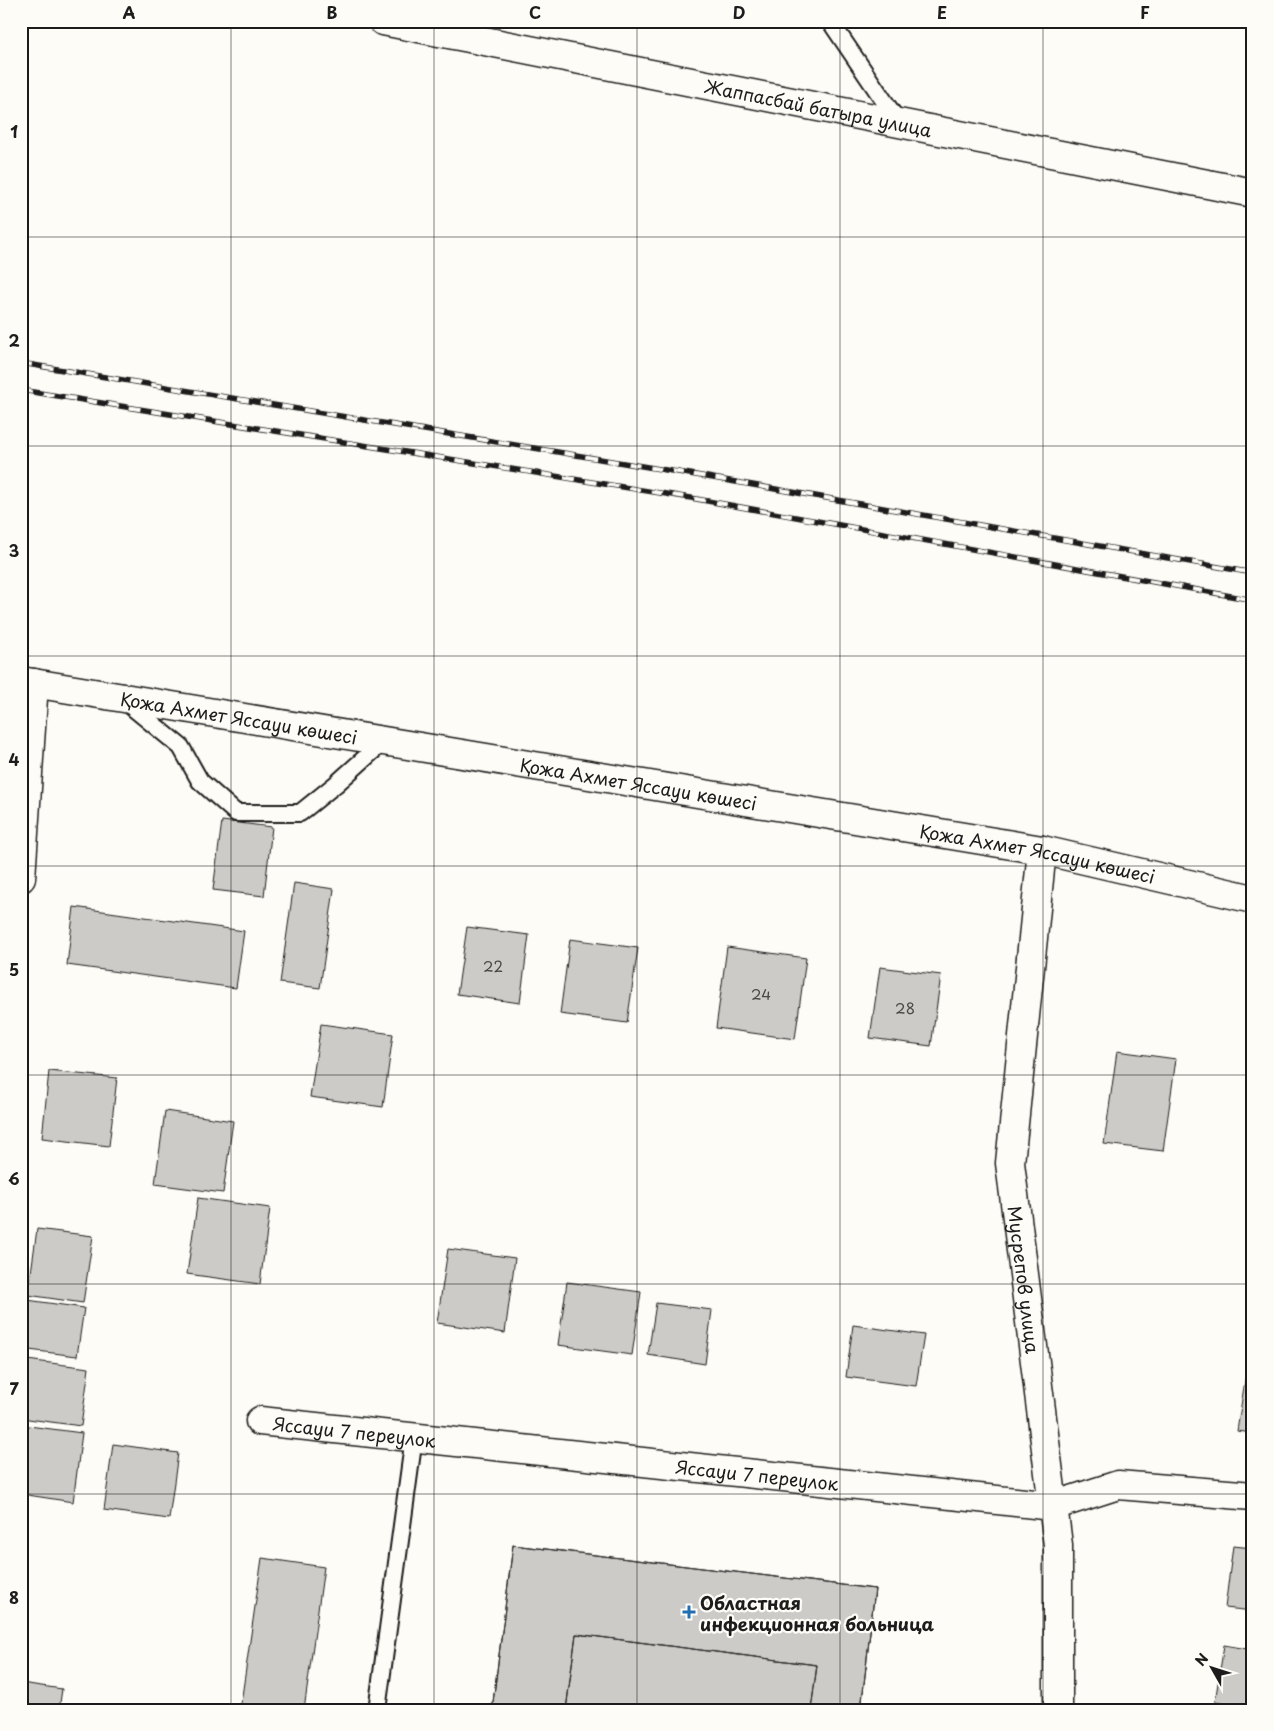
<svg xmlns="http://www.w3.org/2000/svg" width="1274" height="1731" viewBox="0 0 1274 1731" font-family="'Playpen Sans',sans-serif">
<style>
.building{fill:#cccbc8;stroke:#1c1c1c}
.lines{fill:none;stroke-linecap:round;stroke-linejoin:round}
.lane-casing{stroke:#1c1c1c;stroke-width:20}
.street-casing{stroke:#1c1c1c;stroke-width:31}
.secondary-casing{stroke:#1c1c1c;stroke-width:31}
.lane{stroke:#fdfcf7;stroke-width:16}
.street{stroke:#fdfcf7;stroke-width:28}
.secondary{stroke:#fdfcf7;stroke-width:28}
.rail-casing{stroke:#1c1c1c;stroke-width:5.5}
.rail{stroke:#fdfcf7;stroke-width:4;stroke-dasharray:11;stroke-linecap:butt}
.grid{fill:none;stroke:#1c1c1c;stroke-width:1;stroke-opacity:0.55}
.poi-dot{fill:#1f6fb2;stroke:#fdfcf7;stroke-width:2}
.labels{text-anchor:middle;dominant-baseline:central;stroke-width:4.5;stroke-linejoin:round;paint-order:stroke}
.number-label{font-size:15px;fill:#484847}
.street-label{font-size:18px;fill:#1c1c1c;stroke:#fdfcf7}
.poi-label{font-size:18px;font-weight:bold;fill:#1c1c1c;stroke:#fdfcf7;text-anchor:start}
.neatline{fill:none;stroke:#1c1c1c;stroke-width:2}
.grid-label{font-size:16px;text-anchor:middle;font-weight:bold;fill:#1c1c1c}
</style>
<rect width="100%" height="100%" fill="#fdfcf7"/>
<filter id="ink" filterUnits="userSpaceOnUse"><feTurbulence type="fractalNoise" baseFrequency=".02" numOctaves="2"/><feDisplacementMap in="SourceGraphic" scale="10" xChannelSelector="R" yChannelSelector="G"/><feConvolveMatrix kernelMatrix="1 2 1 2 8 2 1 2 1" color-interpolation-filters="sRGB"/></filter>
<g filter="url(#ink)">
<path class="building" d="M222 821 272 827 264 896 213 890Z
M294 883 334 889 320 988 280 983Z
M74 907 244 931 236 988 67 965Z
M467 927 529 935 520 1003 457 994Z
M570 939 638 948 627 1023 560 1014Z
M727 947 806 958 795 1039 716 1028Z
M880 967 941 975 931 1046 870 1038Z
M321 1024 393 1034 383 1107 310 1097Z
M1117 1051 1176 1059 1163 1151 1104 1144Z
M49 1071 117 1078 109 1146 42 1138Z
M165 1111 233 1121 223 1193 155 1184Z
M198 1198 270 1208 260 1284 187 1274Z
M37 1229 93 1236 83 1303 28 1295Z
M448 1249 515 1258 505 1333 437 1323Z
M567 1282 641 1292 632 1355 558 1345Z
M27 1300 84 1308 77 1356 21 1349Z
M656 1303 712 1310 705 1364 648 1355Z
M853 1325 924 1335 916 1386 846 1377Z
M1249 1355H1253V1433L1237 1431Z
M27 1360 89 1368 81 1426 21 1418V1398Z
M21 1425 82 1433 73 1502 21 1494Z
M113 1444 178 1453 169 1519 104 1510Z
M513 1545 875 1589 861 1710H811L817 1665 576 1634 566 1710H492Z
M513 1545 875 1589 861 1710H492Z
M1233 1546 1253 1548V1611L1225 1608Z
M262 1558 324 1567 304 1710H240Z
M576 1634 817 1665 811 1710H566Z
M1224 1645 1253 1650V1709L1215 1702Z
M21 1683 62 1689 59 1710H21Z"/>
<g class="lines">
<defs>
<path id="lane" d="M830 21 899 123
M126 702 181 747 200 781 236 813H300L336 784 384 741
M377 1710 414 1437"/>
<g id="street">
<path id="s1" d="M1042 850 1010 1163 1058 1545V1710"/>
<path d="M21 878 34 683"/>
<path id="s2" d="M260 1421 1053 1506 1118 1485 1253 1496"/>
</g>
<g id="secondary">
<path id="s3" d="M383 21 1253 193"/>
<path id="s4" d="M21 681 1042 850 1253 899"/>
</g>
</defs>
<use href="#lane" class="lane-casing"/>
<use href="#street" class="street-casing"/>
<use href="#secondary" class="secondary-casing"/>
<use href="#lane" class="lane"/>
<use href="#street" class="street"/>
<use href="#secondary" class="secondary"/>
<defs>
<path id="rail" d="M21 363 690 474 1253 573
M21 390 691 498 1253 600"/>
</defs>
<use href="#rail" class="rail-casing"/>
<use href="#rail" class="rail"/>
</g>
</g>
<path class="grid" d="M231 21V1710M434 21V1710M637 21V1710M840 21V1710M1043 21V1710M21 237H1253M21 446H1253M21 656H1253M21 866H1253M21 1075H1253M21 1284H1253M21 1494H1253"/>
<path class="poi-dot" d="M686.5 1604.5h5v5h5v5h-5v5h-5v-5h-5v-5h5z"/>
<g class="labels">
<g class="number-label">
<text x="493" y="965">22</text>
<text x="761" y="993">24</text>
<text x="905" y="1007">28</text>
</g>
<g class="street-label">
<text stroke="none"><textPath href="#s3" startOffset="444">Жаппасбай батыра улица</textPath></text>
<text stroke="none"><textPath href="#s4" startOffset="221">Қожа Ахмет Яссауи көшесі</textPath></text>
<text stroke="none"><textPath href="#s4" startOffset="626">Қожа Ахмет Яссауи көшесі</textPath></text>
<text stroke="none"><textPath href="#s4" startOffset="1031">Қожа Ахмет Яссауи көшесі</textPath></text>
<text stroke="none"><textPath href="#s1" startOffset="432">Мусрепов улица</textPath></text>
<text stroke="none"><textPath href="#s2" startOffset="95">Яссауи 7 переулок</textPath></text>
<text stroke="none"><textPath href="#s2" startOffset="500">Яссауи 7 переулок</textPath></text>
</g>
<g class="poi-label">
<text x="700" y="1602">Областная<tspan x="700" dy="21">инфекционная больница</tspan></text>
</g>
</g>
<rect width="1274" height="1731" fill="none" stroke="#fdfcf7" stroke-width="55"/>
<g transform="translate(1212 1668) rotate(309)" stroke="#fdfcf7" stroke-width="4" paint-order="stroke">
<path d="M0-4L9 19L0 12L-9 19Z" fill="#1c1c1c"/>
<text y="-8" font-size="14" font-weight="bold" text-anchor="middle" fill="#1c1c1c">N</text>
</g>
<rect x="28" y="28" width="1218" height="1676" class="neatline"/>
<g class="grid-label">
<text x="129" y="19">A</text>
<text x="332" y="19">B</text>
<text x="535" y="19">C</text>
<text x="739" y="19">D</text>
<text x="942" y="19">E</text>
<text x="1145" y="19">F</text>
<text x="14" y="138">1</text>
<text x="14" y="347">2</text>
<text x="14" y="557">3</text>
<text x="14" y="766">4</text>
<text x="14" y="976">5</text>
<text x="14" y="1185">6</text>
<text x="14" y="1395">7</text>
<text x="14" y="1604">8</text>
</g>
</svg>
